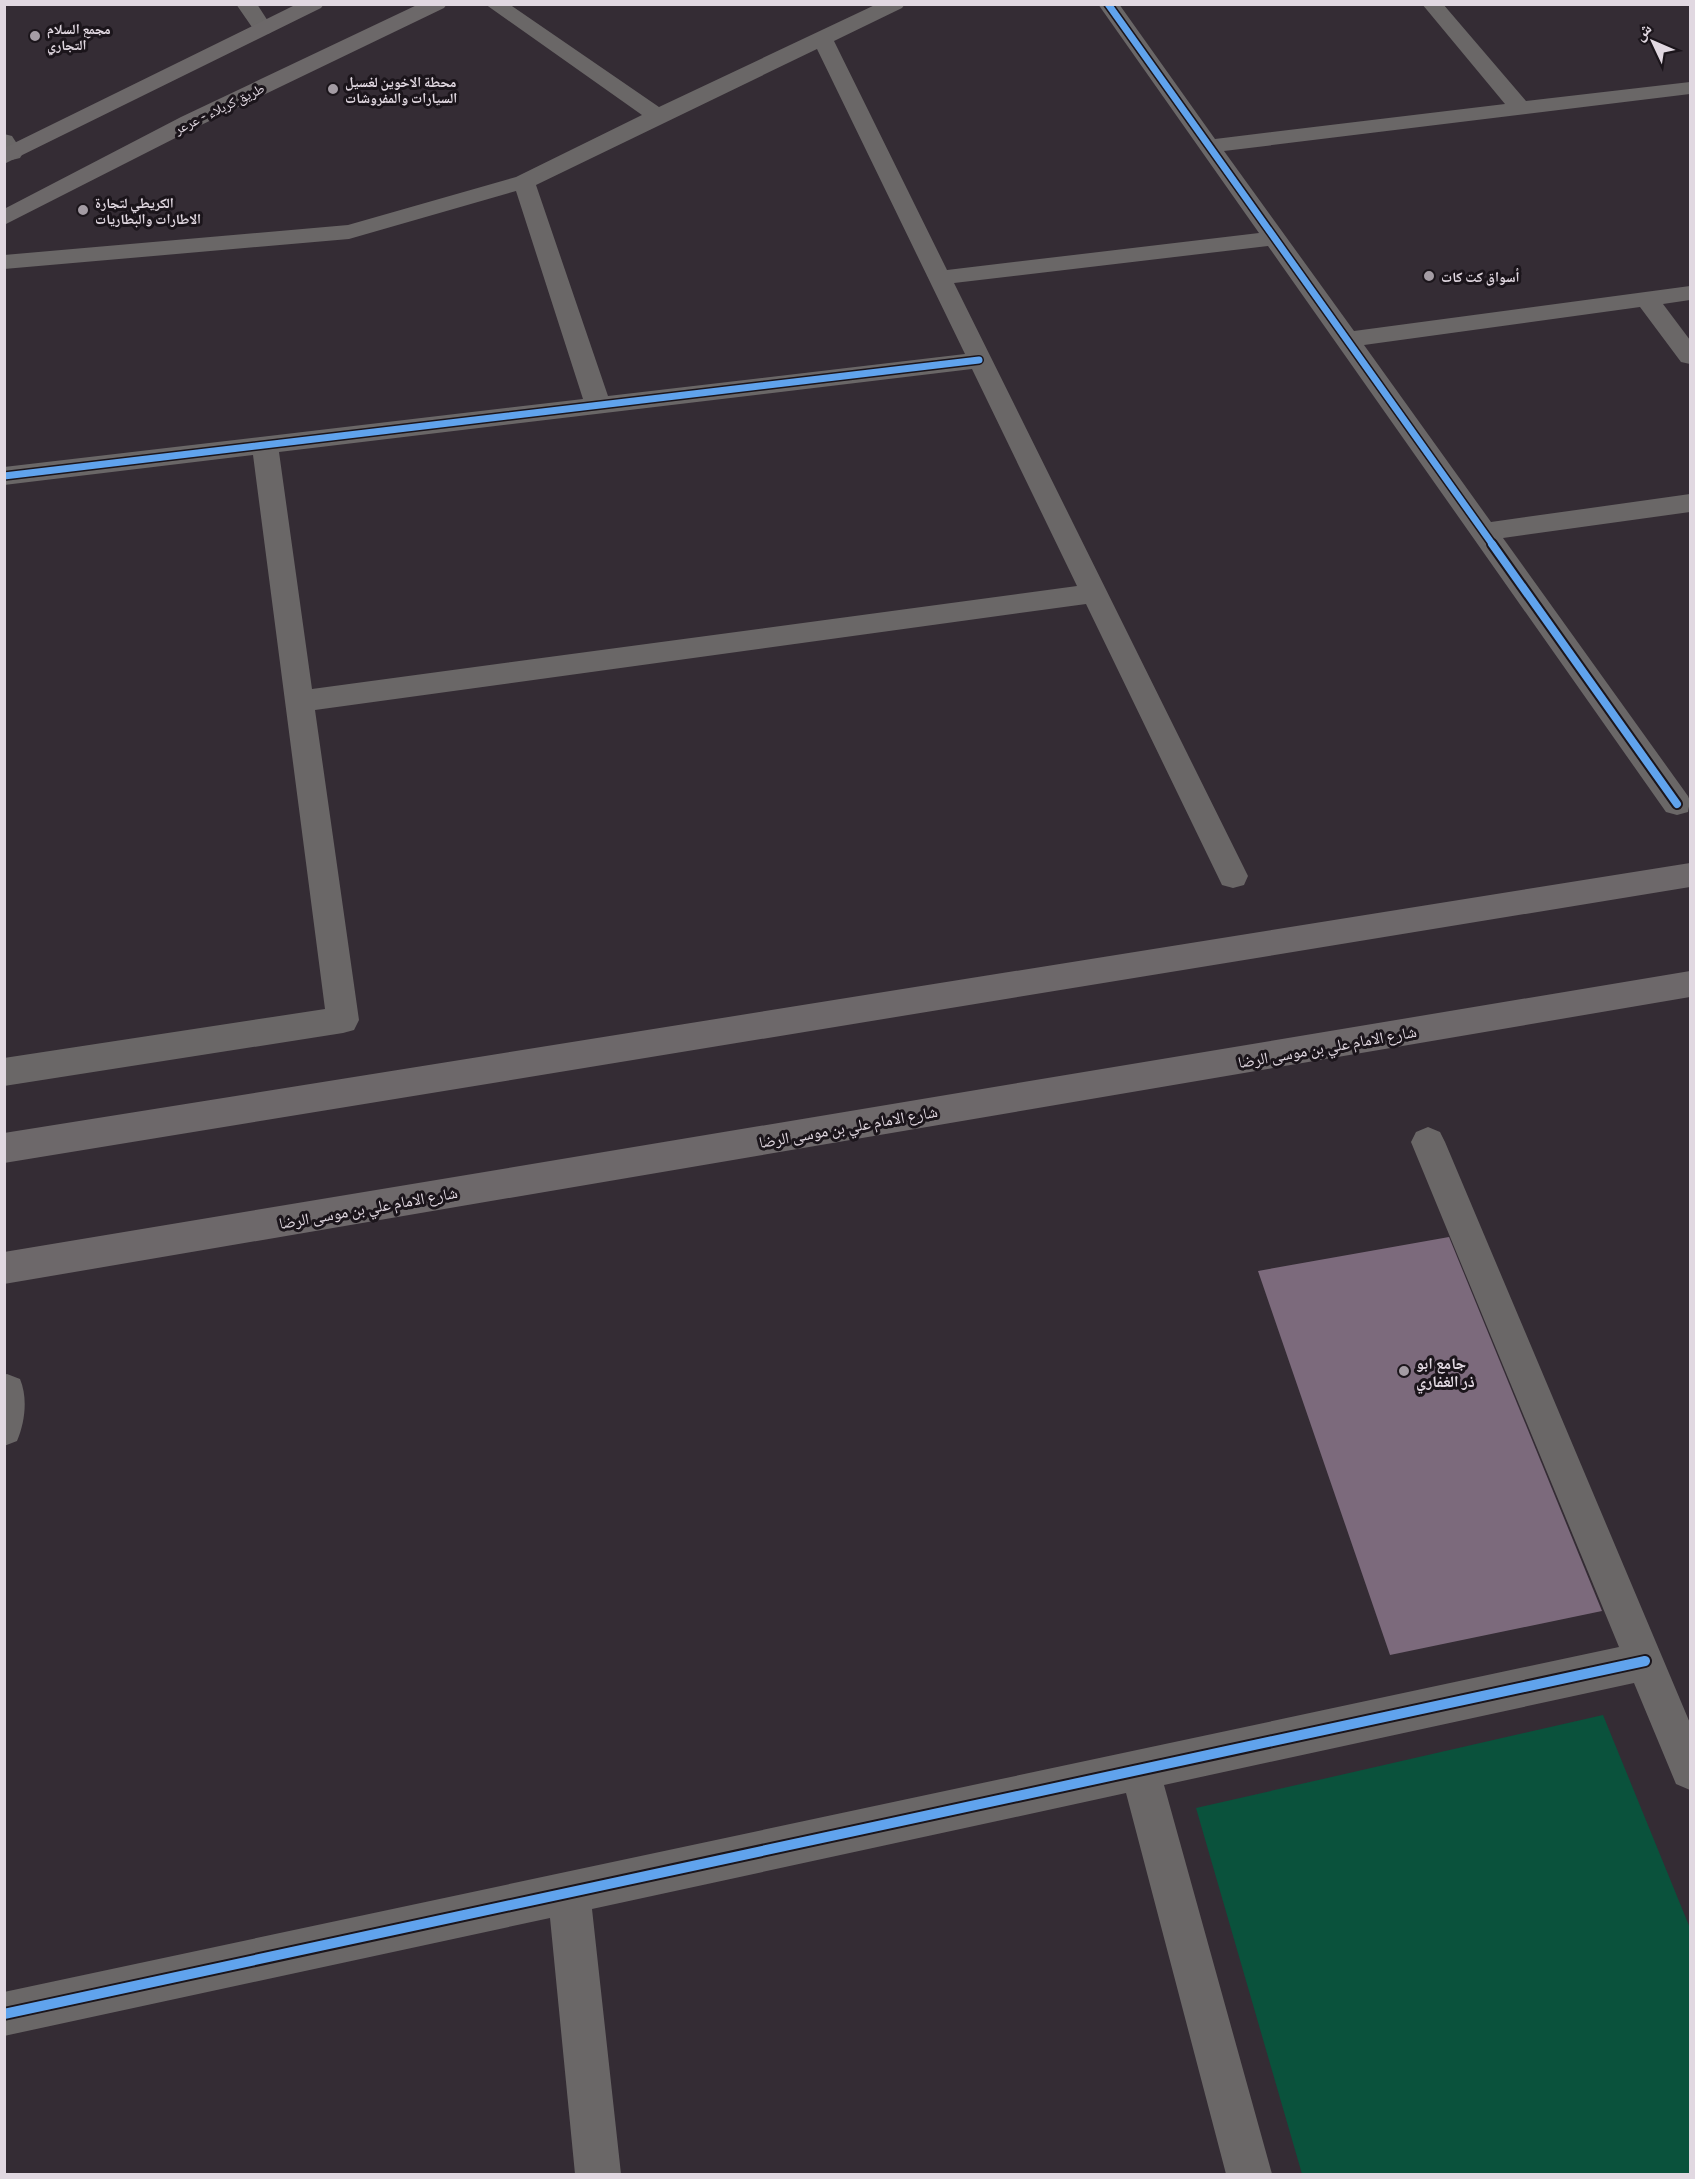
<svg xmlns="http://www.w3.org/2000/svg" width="1695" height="2179" viewBox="0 0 1695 2179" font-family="Barlow,'Noto Naskh Arabic',sans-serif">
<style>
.green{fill:#0a523c}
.building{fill:#7c6a7c}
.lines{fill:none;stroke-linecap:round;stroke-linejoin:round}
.minor{fill:#6a6767;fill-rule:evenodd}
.secondary{fill:#6d686a;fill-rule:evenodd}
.primary{fill:#6c6869;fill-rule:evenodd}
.cycleway-far2-casing{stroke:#1b151b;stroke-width:10}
.cycleway-far1-casing{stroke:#1b151b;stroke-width:12}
.cycleway-casing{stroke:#1b151b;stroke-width:14}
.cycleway-far2{stroke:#60a3ed;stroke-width:7}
.cycleway-far1{stroke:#60a3ed;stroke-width:8}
.cycleway{stroke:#60a3ed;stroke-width:10}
.poi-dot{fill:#a49ca4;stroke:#1b151b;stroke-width:2}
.labels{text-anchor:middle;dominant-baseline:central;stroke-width:6;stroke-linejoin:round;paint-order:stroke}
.far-poi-label{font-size:14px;font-weight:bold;fill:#e1d8e1;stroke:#1b151b;text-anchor:start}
.far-street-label{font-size:14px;fill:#e1d8e1;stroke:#1b151b}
.street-label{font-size:16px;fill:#e1d8e1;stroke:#1b151b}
.poi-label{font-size:16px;font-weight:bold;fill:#e1d8e1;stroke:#1b151b;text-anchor:start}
</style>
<rect width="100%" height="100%" fill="#342c34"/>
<path class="green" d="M1603 1715 1690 1928V2174H1302L1196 1808Z"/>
<path class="building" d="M1449 1237 1602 1611 1390 1655 1258 1271Z"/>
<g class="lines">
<path class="minor" d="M236 4H257L273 29 270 33 263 35 256 33Z
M485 4H509L659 107 877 4H905L902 8 834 41 947 270 1259 233 1098 4H1119L1215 139 1505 104 1422 4H1443L1526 101 1690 82V94L1224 151 1354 331 1690 286V300L1663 304 1690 340V364L1681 362 1640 307 1364 345 1491 522 1690 494V512L1503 538 1688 796 1690 801 1688 812 1677 815 1666 812 1268 246 954 283 1248 876 1244 885 1233 888 1222 885 1086 604 315 710 359 1020 354 1030 343 1033 4 1086V1058L325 1009 253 455 4 485V467L583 399 516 191 349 239 4 269V255L348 225 516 177 642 115ZM817 49 965 354 608 396 536 185ZM972 369 1077 586 312 689 279 452Z
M4 134 12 136 23 153 20 158 12 160 4 158Z
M1428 1127 1440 1132 1445 1142 1690 1723V1790L1676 1784 1634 1683 1164 1785 1272 2174H1226L1126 1793 592 1909 621 2174H575L550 1918 4 2036V1992L1619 1647 1411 1142 1416 1132Z
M7 1374 20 1379C28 1398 25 1422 17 1441L4 1446V1375Z"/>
<path class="secondary" d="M1690 863V887L4 1163V1133Z
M1690 971V997L4 1284V1252Z"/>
<path class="primary" d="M297 4H324L321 8 4 164V148Z
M419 4H447L444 8 197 127 4 225V209L181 117Z"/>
<defs>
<path id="cycleway-far2" d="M1108 4 1493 545
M4 476 979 360"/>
<path id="cycleway-far1" d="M1492 544 1677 804"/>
<path id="cycleway" d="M4 2014 1645 1661"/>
</defs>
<use href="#cycleway-far2" class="cycleway-far2-casing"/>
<use href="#cycleway-far1" class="cycleway-far1-casing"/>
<use href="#cycleway" class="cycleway-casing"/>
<use href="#cycleway-far2" class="cycleway-far2"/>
<use href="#cycleway-far1" class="cycleway-far1"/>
<use href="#cycleway" class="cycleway"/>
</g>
<g class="poi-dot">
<circle cx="35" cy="36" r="6"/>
<circle cx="333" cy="89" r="6"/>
<circle cx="83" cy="210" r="6"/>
<circle cx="1429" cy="276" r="6"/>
<circle cx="1404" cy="1371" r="6"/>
</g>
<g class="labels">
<g class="far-poi-label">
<text x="47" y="28">مجمع السلام<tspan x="47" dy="16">التجاري</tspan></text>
<text x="345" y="81">محطة الاخوين لغسيل<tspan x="345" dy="16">السيارات والمفروشات</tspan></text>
<text x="95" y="202">الكريطي لتجارة<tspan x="95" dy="16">الاطارات والبطاريات</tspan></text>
<text x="1441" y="276">أسواق كت كات</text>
</g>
<g class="far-street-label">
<text transform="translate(219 108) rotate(-26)">طريق كربلاء - عرعر</text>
</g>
<g class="street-label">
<text transform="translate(1327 1046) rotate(-10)">شارع الامام علي بن موسى الرضا</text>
<text transform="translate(848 1126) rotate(-10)">شارع الامام علي بن موسى الرضا</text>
<text transform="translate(368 1207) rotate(-10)">شارع الامام علي بن موسى الرضا</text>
</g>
<g class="poi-label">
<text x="1416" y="1362">جامع ابو<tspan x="1416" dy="18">ذر الغفاري</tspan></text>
</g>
</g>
<rect width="1695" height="2179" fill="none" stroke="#e1d8e1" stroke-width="12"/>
<g transform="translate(1653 42) rotate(314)" stroke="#1b151b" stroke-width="4.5" paint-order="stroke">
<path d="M0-4.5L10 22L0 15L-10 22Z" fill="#e1d8e1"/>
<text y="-9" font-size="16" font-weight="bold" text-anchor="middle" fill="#e1d8e1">ش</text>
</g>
</svg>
